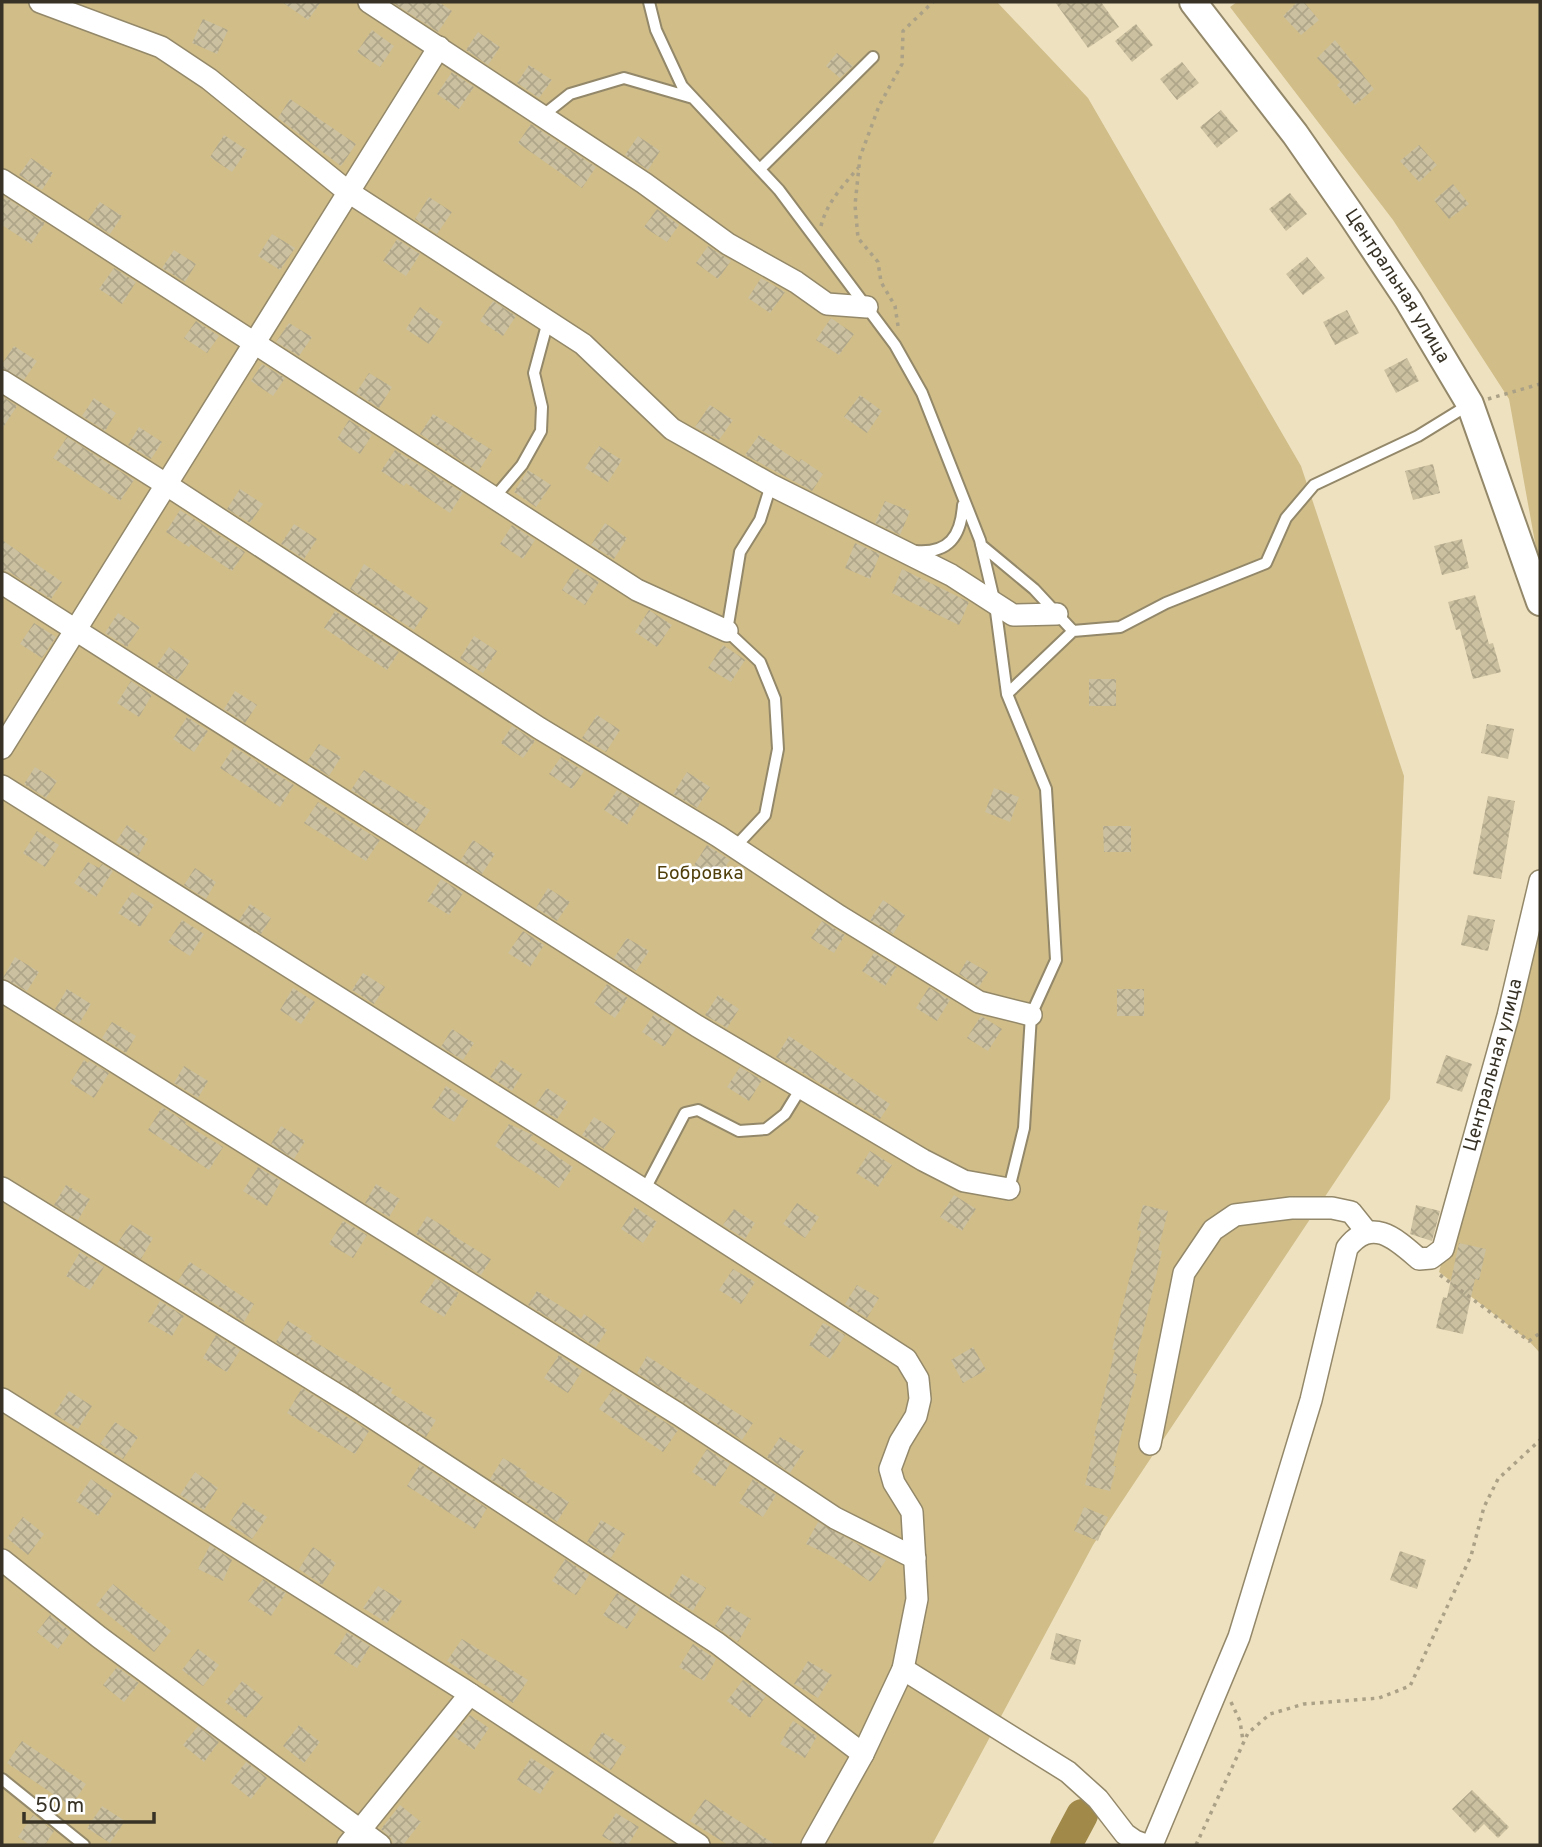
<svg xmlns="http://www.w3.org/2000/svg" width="1542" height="1847" viewBox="0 0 1542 1847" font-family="Overpass,sans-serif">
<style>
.green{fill:#d0bd88}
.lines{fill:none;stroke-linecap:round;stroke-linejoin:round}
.river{stroke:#a08949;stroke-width:32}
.building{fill:url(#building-cross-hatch)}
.service-casing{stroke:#938869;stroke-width:14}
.minor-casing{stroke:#938869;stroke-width:24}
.tertiary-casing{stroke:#938869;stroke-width:30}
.path{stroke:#aba187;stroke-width:3.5;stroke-dasharray:3.5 5;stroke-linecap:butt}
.service{stroke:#fff;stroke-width:10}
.minor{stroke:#fff;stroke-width:21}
.tertiary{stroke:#fff;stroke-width:26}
.labels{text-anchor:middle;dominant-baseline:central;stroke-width:5;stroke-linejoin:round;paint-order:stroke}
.street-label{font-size:19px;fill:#373225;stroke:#fff}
.park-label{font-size:19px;fill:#503f0a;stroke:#fff}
</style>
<defs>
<pattern id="building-cross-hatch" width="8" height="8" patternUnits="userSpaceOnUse" patternTransform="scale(1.75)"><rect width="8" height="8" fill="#cbc09f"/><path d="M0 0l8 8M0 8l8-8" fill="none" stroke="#afa589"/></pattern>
</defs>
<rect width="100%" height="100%" fill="#eee1c0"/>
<path class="green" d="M2 2H997L1088 98 1301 466 1404 776 1390 1099 1093 1545 932 1845H2Z
M1237 2H1540V570L1509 399 1393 220 1230 7Z
M1540 881V1353L1529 1341 1439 1272 1508 1016Z"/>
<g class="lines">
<path class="river" d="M1066 1845 1082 1815"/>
</g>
<path class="building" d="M282 2H321L308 20Z
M392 2H439L452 11 438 32Z
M1055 2H1101L1119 27 1088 48Z
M1297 2H1304L1319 20 1301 35 1283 16Z
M203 19 228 30 217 54 192 43Z
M1136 24 1153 45 1132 62 1115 41Z
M372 30 394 46 380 67 357 52Z
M478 32 500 47 488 65 466 50Z
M1335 40 1374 89 1355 105 1337 85 1340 82 1317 58Z
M837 53 853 66 840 78 826 66Z
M1182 62 1199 83 1177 100 1160 79Z
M529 65 552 80 539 98 517 83Z
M452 72 474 87 459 109 437 94Z
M290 99 356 144 341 166 278 118Z
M1221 110 1238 131 1217 148 1200 127Z
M531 124 596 167 582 188 518 143Z
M224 135 247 150 232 172 210 157Z
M638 136 660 151 648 170 625 155Z
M1419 145 1437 165 1419 182 1400 161Z
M31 158 53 173 42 190 19 175Z
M1453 184 1469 204 1449 219 1434 200Z
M1290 193 1307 214 1286 231 1269 209Z
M5 197 45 223 31 244 2 225V202Z
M429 197 452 212 437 234 415 219Z
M100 202 122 216 110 234 88 220Z
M657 209 679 225 667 242 644 227Z
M272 234 295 248 280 270 258 256Z
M397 239 420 254 406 276 383 261Z
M708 246 731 261 718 279 696 263Z
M174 250 196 264 185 282 162 268Z
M1307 257 1325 278 1303 295 1286 274Z
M114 268 136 282 122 304 99 289Z
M761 278 785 292 770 313 748 298Z
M493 301 516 316 503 336 480 321Z
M420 307 443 322 429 344 406 329Z
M1347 310 1359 333 1335 345 1323 322Z
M831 318 854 334 839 355 816 340Z
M196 321 219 336 207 353 184 338Z
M289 323 312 337 299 356 276 342Z
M14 346 37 361 24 380 2 368V364Z
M1407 358 1419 381 1396 393 1384 370Z
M262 364 285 378 273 396 251 381Z
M369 373 392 387 379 408 356 393Z
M860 395 882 411 867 433 844 417Z
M2 396 17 406 2 429Z
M94 398 116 413 105 431 82 416Z
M710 405 733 420 719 440 695 427Z
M433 414 492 450 478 472 420 434Z
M349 420 372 435 360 454 337 439Z
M139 427 162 442 151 459 128 445Z
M759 435 799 462 801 459 823 474 812 491 745 455Z
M67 437 134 480 120 501 53 458Z
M599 446 622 460 608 482 585 468Z
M395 450 463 493 450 513 406 483 404 486 381 471Z
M1433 464 1440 493 1413 500 1405 471Z
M528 470 551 485 536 507 514 492Z
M240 489 263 504 250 523 227 509Z
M885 501 910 511 900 535 875 523Z
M180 510 245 552 232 571 191 544 189 547 166 532Z
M605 523 627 538 614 559 591 545Z
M294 524 317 539 304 559 281 544Z
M512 525 535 540 523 559 500 544Z
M1462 539 1469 568 1442 575 1434 546Z
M2 540 62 582 51 599 9 572 2 570Z
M855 543 880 554 870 579 845 568Z
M364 564 428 608 414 630 350 589Z
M576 568 599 582 585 605 562 590Z
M902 569 969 602 959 625 892 593Z
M1475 595 1489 644 1493 643 1501 672 1473 679 1460 629 1456 630 1448 602Z
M649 610 672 625 657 647 635 632Z
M335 611 399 652 387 670 324 628Z
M118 613 140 627 127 647 105 633Z
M34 623 56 637 42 658 20 644Z
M474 636 497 651 483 673 460 658Z
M723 645 745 660 731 682 708 668Z
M169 647 190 661 178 680 156 666Z
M1089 679H1116V706H1089Z
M131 681 152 695 139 717 117 703Z
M235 691 257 705 245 723 224 709Z
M597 715 620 730 606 752 582 738Z
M187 717 208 731 194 752 173 739Z
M1487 724 1514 729 1508 759 1481 753Z
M512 726 535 741 523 758 501 743Z
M319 744 341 757 329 776 307 762Z
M234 747 294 785 280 807 220 768Z
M561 757 584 771 572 789 549 774Z
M35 767 57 781 46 798 24 784Z
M364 770 430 810 416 831 351 790Z
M687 772 710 787 697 808 673 794Z
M994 788 1019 797 1010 822 985 812Z
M617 790 640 804 627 825 604 810Z
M1488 796 1515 801 1501 879 1473 874Z
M318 802 380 840 366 861 304 823Z
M127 825 148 839 138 856 116 842Z
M1103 826H1131V852H1104Z
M37 831 59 845 45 867 23 853Z
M473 840 495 854 482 874 461 860Z
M707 845 730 860 716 880 694 865Z
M88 862 99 868 102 864 113 871 96 897 74 883Z
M195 868 216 882 206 899 184 885Z
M441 879 463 893 449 915 427 901Z
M548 888 570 902 557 921 536 908Z
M132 892 154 905 140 927 118 913Z
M883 900 905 915 893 934 870 920Z
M250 904 271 918 261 934 239 920Z
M1468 915 1495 920 1488 951 1461 945Z
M182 920 204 934 190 956 168 942Z
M822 921 845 935 834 953 811 938Z
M523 931 544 945 530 967 508 953Z
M627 938 649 951 636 971 614 958Z
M874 953 897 967 885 986 862 971Z
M15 957 39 972 27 991 3 978Z
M967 960 988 972 979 987 959 974Z
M363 973 385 987 374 1004 352 990Z
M607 984 628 998 615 1018 594 1004Z
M929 987 950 1000 937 1021 916 1008Z
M293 988 315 1002 301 1024 280 1010Z
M67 989 91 1004 79 1024 55 1009Z
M1117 989H1144V1016H1117Z
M718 995 739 1009 727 1028 705 1015Z
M654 1014 676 1028 664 1047 642 1032Z
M981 1016 1002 1029 988 1051 967 1038Z
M112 1022 136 1036 126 1053 102 1038Z
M452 1029 474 1043 463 1060 441 1047Z
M789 1036 890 1104 880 1119 776 1057Z
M1446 1055 1472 1064 1462 1092 1436 1083Z
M84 1060 88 1063 89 1061 109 1073 94 1098 70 1083Z
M501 1060 522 1074 512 1091 490 1077Z
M184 1066 208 1081 198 1098 174 1083Z
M740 1067 762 1080 749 1101 727 1087Z
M446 1086 468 1100 454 1122 432 1108Z
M547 1088 568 1102 557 1119 535 1106Z
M162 1107 186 1122 185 1124 223 1147 209 1170 148 1130Z
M594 1117 616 1131 604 1149 582 1135Z
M509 1124 533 1135 530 1139 573 1167 559 1188 495 1146Z
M281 1126 305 1141 294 1159 271 1144Z
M870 1151 892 1165 878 1187 856 1173Z
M258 1167 281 1181 267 1206 243 1191Z
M376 1184 400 1199 389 1217 365 1203Z
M66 1185 90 1199 78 1220 54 1205Z
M954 1195 976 1209 962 1231 940 1217Z
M797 1203 819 1217 805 1238 783 1224Z
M1143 1205 1168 1211 1158 1250 1162 1251 1133 1373 1137 1374 1113 1466H1116L1110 1491 1085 1485 1096 1436H1094L1115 1350 1112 1349 1141 1231 1137 1230Z
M1416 1205 1440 1211 1432 1241 1410 1234Z
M635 1207 657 1222 643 1243 621 1229Z
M734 1209 755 1223 745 1239 723 1225Z
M427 1216 451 1231 449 1233 491 1259 481 1275 416 1234Z
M343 1221 367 1235 353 1258 329 1244Z
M130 1224 153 1238 141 1259 117 1244Z
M1459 1243 1486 1249 1479 1280 1475 1279 1463 1334 1436 1328 1443 1297 1447 1298Z
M80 1252 104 1267 90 1290 66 1276Z
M190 1262 254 1304 244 1322 178 1281Z
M733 1269 755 1282 741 1304 719 1290Z
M436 1278 459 1293 444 1317 420 1302Z
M857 1285 879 1298 867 1318 845 1304Z
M537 1291 581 1319 584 1314 607 1330 596 1347 528 1305Z
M160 1301 184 1316 172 1336 148 1322Z
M288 1321 312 1336 310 1339 393 1389 391 1393 436 1420 426 1437 276 1342Z
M823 1323 845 1335 830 1359 809 1345Z
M216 1335 240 1350 227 1372 203 1358Z
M973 1347 986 1370 963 1383 951 1360Z
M559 1355 582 1371 568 1393 544 1378Z
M647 1356 753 1423 742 1440 637 1373Z
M302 1388 369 1431 355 1454 287 1413Z
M613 1389 678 1430 663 1452 599 1409Z
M69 1391 92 1406 78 1429 54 1414Z
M115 1422 138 1437 123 1459 100 1444Z
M780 1437 804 1451 790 1473 767 1457Z
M707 1449 730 1464 715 1487 692 1472Z
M503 1458 527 1472 525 1476 569 1502 557 1522 490 1479Z
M420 1464 487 1508 475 1529 407 1486Z
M195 1472 218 1488 204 1510 180 1495Z
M91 1479 113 1494 98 1516 76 1501Z
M753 1479 776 1495 763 1517 739 1503Z
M243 1502 267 1517 252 1539 229 1524Z
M1084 1507 1108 1517 1098 1541 1074 1531Z
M23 1517 44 1534 28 1555 7 1538Z
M601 1520 625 1534 611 1558 587 1542Z
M818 1522 886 1560 871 1582 831 1556 806 1544Z
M210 1545 232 1560 223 1581 198 1569Z
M313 1547 336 1563 322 1585 299 1569Z
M1400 1551 1426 1560 1417 1589 1390 1580Z
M565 1559 589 1575 576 1595 552 1581Z
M682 1574 706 1588 693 1611 669 1596Z
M263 1579 286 1593 271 1616 248 1601Z
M113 1584 171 1631 154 1652 96 1605Z
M378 1586 402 1601 387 1623 363 1608Z
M617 1593 640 1608 627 1629 603 1615Z
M727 1605 751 1619 738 1642 715 1626Z
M50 1615 71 1632 58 1649 37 1632Z
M347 1632 370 1646 357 1668 334 1654Z
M1056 1633 1081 1640 1075 1665 1050 1659Z
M462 1639 528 1680 513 1703 447 1661Z
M693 1644 716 1659 704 1681 679 1667Z
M198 1649 219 1665 203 1686 182 1670Z
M808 1661 832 1675 818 1698 794 1684Z
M117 1667 139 1683 124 1702 103 1685Z
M743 1680 766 1696 750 1718 727 1701Z
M242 1681 263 1697 246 1718 225 1702Z
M470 1715 489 1728 474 1750 453 1736Z
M793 1721 817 1736 805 1758 780 1744Z
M299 1725 320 1742 304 1763 283 1746Z
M198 1726 219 1742 204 1762 183 1745Z
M602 1732 626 1747 611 1770 588 1755Z
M22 1741 86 1784 71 1806 7 1763Z
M531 1758 554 1772 540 1794 517 1780Z
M246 1762 267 1778 251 1799 230 1782Z
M1472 1790 1509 1827 1498 1838 1484 1824 1475 1833 1452 1809Z
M705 1799 728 1814 776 1845H728L690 1821Z
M400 1805 421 1822 403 1845H393L392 1839 381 1829Z
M102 1806 125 1821 110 1843 87 1828Z
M616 1813 639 1827 628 1845H618L602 1836Z
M33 1815 54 1831 45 1845H30L18 1837Z"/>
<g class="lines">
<defs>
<path id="service" d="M649 2 656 30 682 86 779 190 895 345 922 393 980 540 995 604 1007 694 1046 789 1056 960 1031 1015 1024 1128 1009 1189
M541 117 570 94 624 78 693 98
M760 169 873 57
M494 498 522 465 541 431 542 407 534 373 548 321
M981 545 1034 589 1073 631
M915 551C949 554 961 536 963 505
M1007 694 1073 631 1120 627 1166 603 1266 563 1286 518 1314 485 1418 436 1470 404
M735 847 765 815 778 749 775 699 760 662 727 631 740 552 760 520 771 485
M644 1191 685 1113 698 1110 739 1131 766 1129 785 1114 801 1088
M2 1779 84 1845"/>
<g id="minor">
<path d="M40 2 161 47 209 79 347 191 583 344 672 429 771 485 951 575 1013 615 1057 614"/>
<path d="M369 2 644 183 728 244 796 282 827 304 867 307"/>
<path d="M2 180 637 590 727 631"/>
<path d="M2 381 167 485 539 728 718 836 839 916 979 1002 1031 1015"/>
<path d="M2 583 697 1026 923 1160 964 1181 1009 1189"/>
<path d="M2 748 439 47"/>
<path d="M2 786 649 1193 906 1359 918 1379 920 1399 916 1416 900 1442 890 1469 894 1483 912 1512 917 1599 903 1669 863 1754 812 1845"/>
<path d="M2 991 678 1414 835 1518 915 1558"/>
<path d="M2 1188 352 1404 717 1643 863 1754"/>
<path d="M2 1399 464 1690 699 1845"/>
<path d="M1150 1444 1184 1273 1213 1230 1235 1215 1291 1208H1332L1351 1212 1367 1232"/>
<path d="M2 1560 99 1637 380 1845"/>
<path d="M903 1669 1068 1772 1098 1799 1125 1834 1135 1841 1146 1845"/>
<path d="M348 1845 470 1694"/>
<path id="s1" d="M1152 1845 1239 1637 1311 1400 1347 1248C1372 1216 1396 1239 1419 1259L1431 1258 1443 1249 1508 1016 1540 881"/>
</g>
<g id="tertiary">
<path id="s2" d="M1193 2 1295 134 1350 213 1408 300 1470 404 1540 602"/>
</g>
</defs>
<use href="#service" class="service-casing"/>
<use href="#minor" class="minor-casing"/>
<use href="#tertiary" class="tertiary-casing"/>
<path class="path" d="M821 226C827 202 843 186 858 168
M898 326 895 306 881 282 878 262 858 238 855 205 860 157 879 106 902 64 903 31 933 2
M1488 399 1540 384
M1440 1275 1529 1341 1540 1333
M1231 1702 1240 1721 1243 1741
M1196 1845 1248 1733 1270 1714 1304 1704 1379 1698 1410 1686 1471 1556 1484 1507 1498 1479 1540 1440"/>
<use href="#service" class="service"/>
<use href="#minor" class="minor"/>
<use href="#tertiary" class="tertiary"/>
</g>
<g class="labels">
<g class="street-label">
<text stroke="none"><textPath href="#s2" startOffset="350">Центральная улица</textPath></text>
<text stroke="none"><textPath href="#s1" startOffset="933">Центральная улица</textPath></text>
</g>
<g class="park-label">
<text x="700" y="874">Бобровка</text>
</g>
</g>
<rect width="1542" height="1847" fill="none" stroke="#373225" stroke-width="7"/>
<path d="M24 1812v10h130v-10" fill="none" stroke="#373225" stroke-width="3.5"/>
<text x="35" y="1812" font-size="21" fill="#373225" stroke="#ffffff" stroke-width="5" paint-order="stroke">50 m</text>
</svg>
